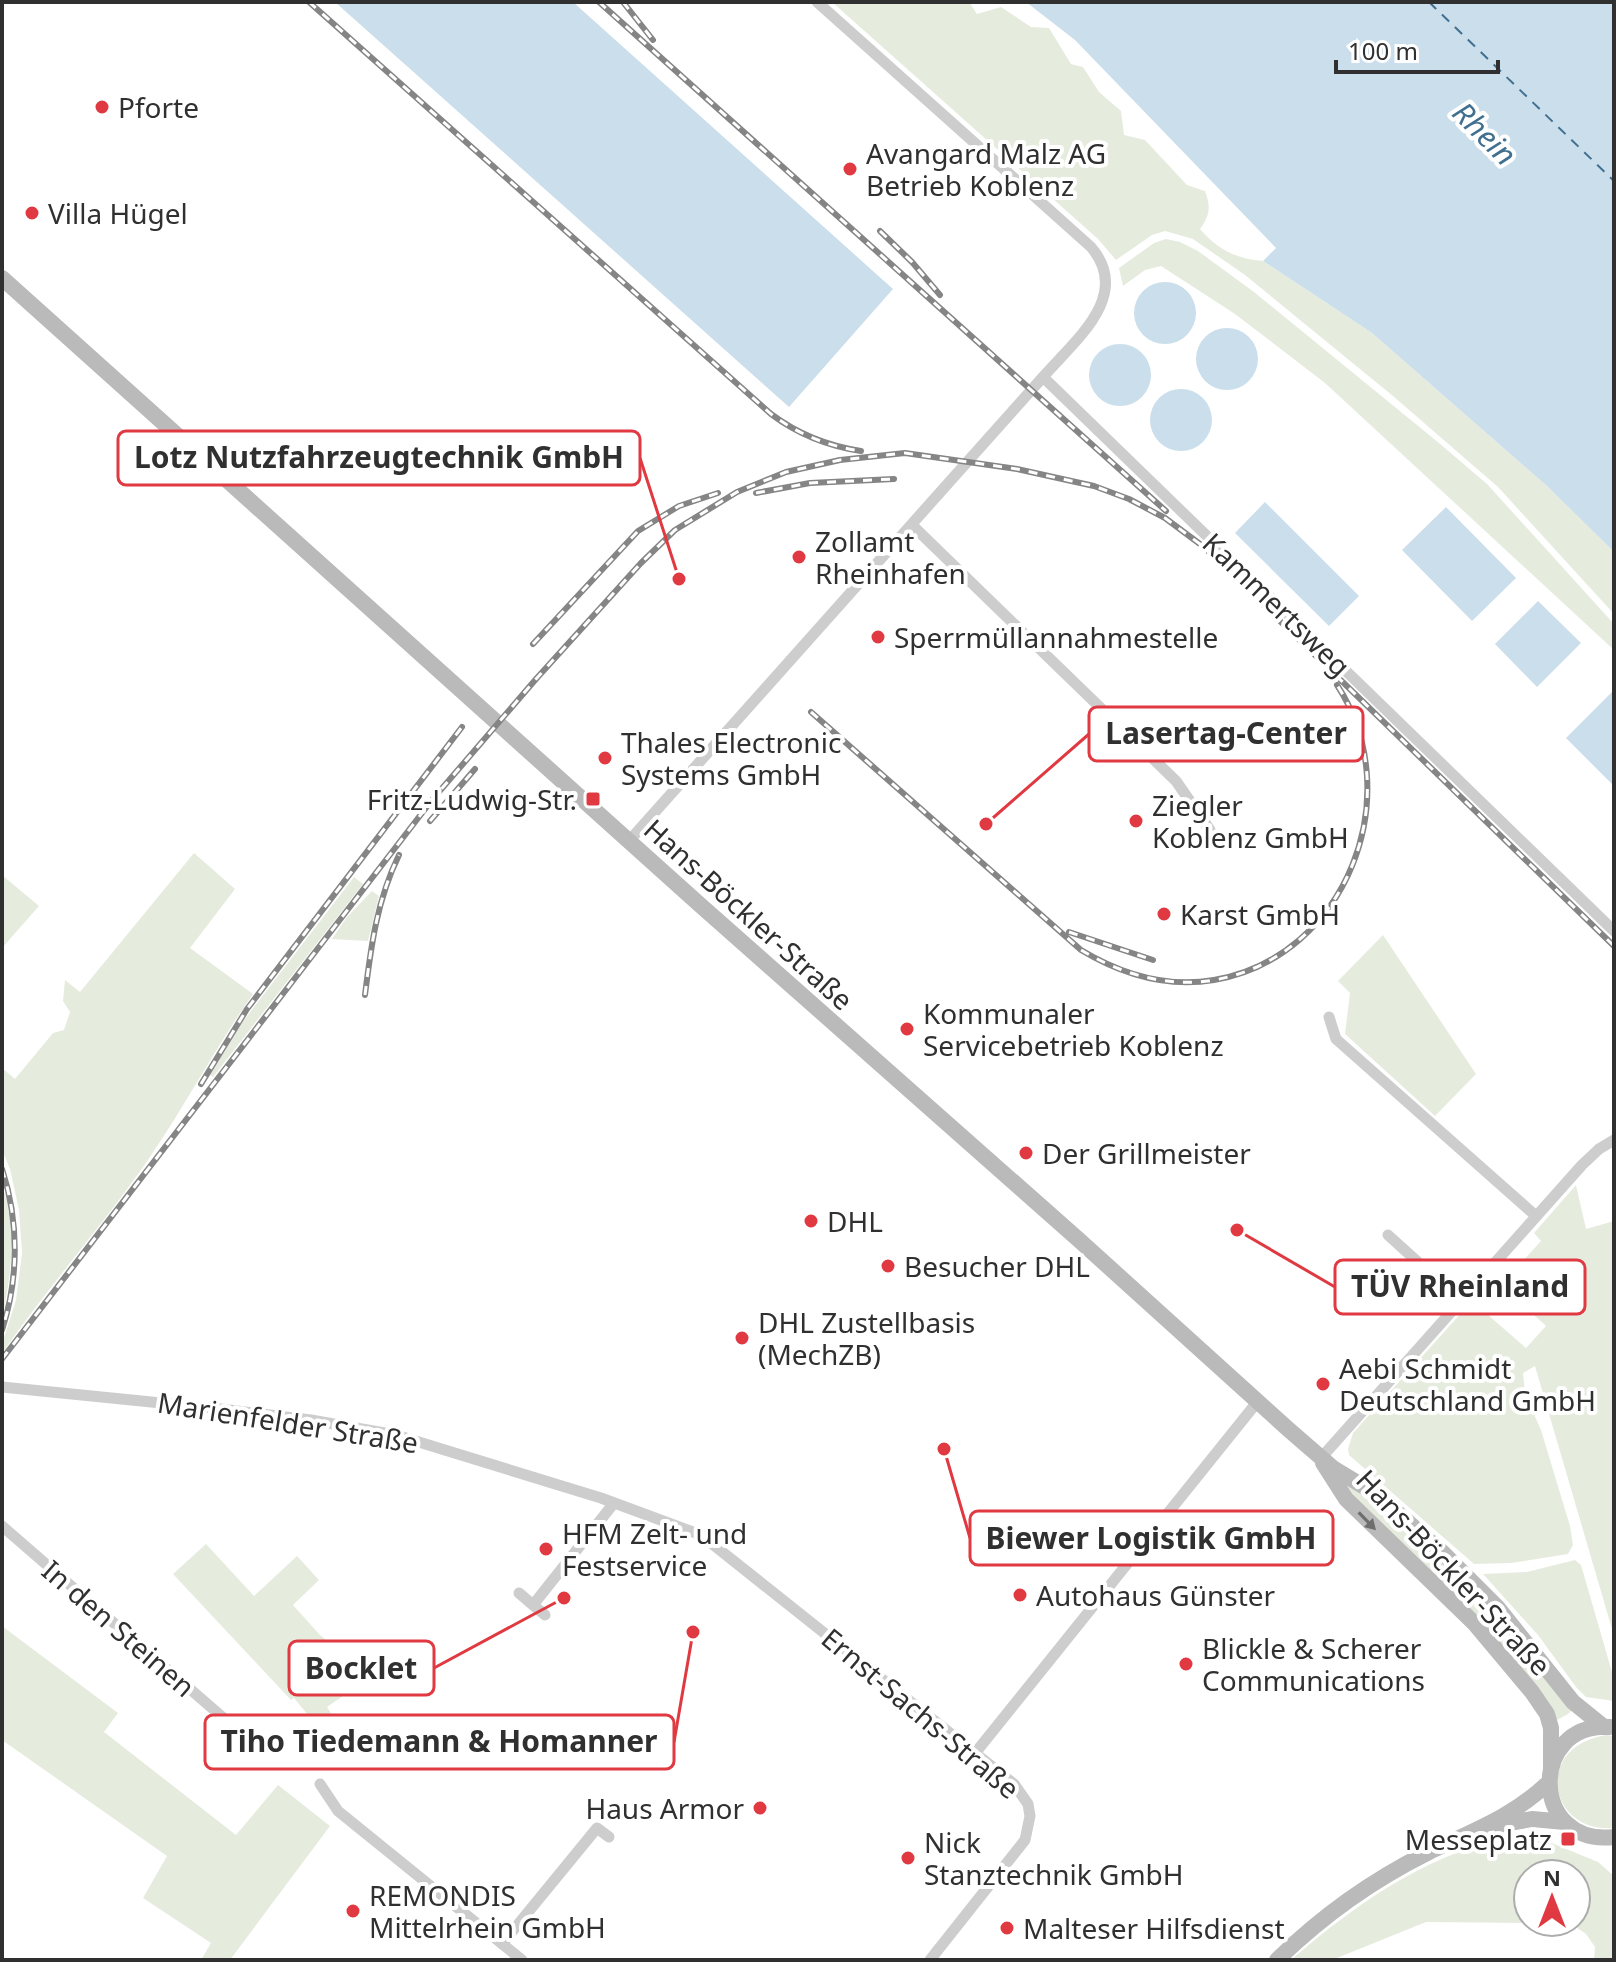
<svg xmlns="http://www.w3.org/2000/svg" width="1616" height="1962" viewBox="0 0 1616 1962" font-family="'Noto Sans',sans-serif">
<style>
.green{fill:#e5ecde;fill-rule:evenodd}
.water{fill:#cbdeeb}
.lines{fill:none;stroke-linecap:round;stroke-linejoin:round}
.ferry{stroke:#406f90;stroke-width:2;stroke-dasharray:10 8;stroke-linecap:butt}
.minor{stroke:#cdcdcd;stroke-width:11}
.secondary{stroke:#bababa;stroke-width:16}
.rail-casing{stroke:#858585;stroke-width:6}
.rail{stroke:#fff;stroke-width:3;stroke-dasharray:9;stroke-linecap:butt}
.oneway{fill:#6e6e6e}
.poi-dot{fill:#e03941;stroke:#fff;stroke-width:3}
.labels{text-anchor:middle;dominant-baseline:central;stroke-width:8;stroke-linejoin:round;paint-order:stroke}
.poi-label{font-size:28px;fill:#303030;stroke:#fff;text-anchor:start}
.street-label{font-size:28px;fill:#303030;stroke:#fff}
.water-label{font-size:30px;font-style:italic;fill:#406f90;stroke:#fff}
.leader{fill:none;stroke:#e03941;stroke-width:3}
.callout-dot{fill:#e03941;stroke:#fff;stroke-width:3}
.callout{fill:#fff;stroke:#e03941;stroke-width:3}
.callout-label{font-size:30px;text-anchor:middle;font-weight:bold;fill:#303030}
</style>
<rect width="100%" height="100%" fill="#fff"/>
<path class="green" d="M832 2H969L977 14 1001 7 1031 27 1049 28 1071 64 1083 67 1099 92 1121 111 1124 135 1145 140 1187 185 1205 191C1211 207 1210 215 1200 229 1217 249 1236 259 1263 261L1372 333 1547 486 1614 552V614L1498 487 1393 396 1245 275 1193 239 1165 231 1152 235 1116 260 1098 239Z
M1166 239 1180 242 1198 251 1254 292 1439 443 1487 484 1614 624V650L1325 383 1235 314 1161 266 1145 270 1123 286 1119 268 1154 243Z
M194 853 235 889 190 948 253 994C215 1048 185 1106 148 1160 102 1226 49 1286 3 1352L2 1344 16 1300 22 1253 19 1210 10 1169 2 1150V1068L15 1079 53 1033 64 1030 70 1012 63 1001 65 980 80 992Z
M2 875 39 906 2 948Z
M354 877 363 884 213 1077 210 1075 244 1020Z
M372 891 379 896 368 941 332 939 347 917Z
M1383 935 1476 1074 1435 1116 1345 1034 1350 993 1338 981Z
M2 1185C17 1227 12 1274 2 1317Z
M1576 1185 1586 1229 1614 1221 1612 1629 1535 1366 1523 1373 1525 1394 1541 1430 1570 1526 1573 1545 1568 1554 1511 1563 1474 1564 1349 1455 1348 1449 1353 1433 1472 1301 1526 1348 1546 1326 1501 1285 1541 1241 1534 1233Z
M1349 1481 1460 1575 1573 1709 1568 1714 1555 1721 1353 1502 1342 1484Z
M206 1544 254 1596 297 1556 319 1580 293 1605 320 1635 364 1672 346 1694 327 1707 334 1718 322 1732 294 1698 291 1700 173 1574Z
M1575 1560 1581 1565 1614 1679V1701L1586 1697 1576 1687 1538 1635 1483 1574 1527 1572Z
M2 1626 118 1713 104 1732 236 1835 278 1785 330 1826 230 1960H201L211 1943 143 1898 167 1856 2 1740Z
M1606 1735 1614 1736V1828C1549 1834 1532 1747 1606 1735Z
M1525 1832 1598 1862 1614 1876V1960H1594L1595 1947 1586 1934 1576 1927 1524 1923 1426 1922 1332 1960H1291C1364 1897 1430 1853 1525 1832ZM1576 1874V1922H1528V1874Z"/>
<path class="water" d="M335 2H573L893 289 789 407Z
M1026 2H1614V552L1547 486 1372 333 1263 261 1276 248 1075 40Z
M1134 313a31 31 0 1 1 62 0a31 31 0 1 1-62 0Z
M1196 359a31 31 0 1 1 62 0a31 31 0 1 1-62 0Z
M1089 375a31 31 0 1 1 62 0a31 31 0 1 1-62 0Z
M1150 420a31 31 0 1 1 62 0a31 31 0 1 1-62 0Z
M1265 502 1359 596 1329 626 1235 533Z
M1446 507 1516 578 1472 621 1402 550Z
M1538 601 1581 643 1537 687 1495 644Z
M1614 690V786L1566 738Z"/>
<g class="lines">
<path class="ferry" d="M1429 2 1614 181"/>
<path class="minor" d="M1043 377 1614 931
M912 525 1176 781 1210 830
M629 841 1043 377C1074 341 1133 296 1091 247L817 2
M1329 1017 1336 1039 1536 1216
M1388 1235 1461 1301
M2 1387 221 1409 311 1420 396 1435 601 1498 701 1535 1014 1784 1028 1804 1030 1816 1025 1840 930 1960
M1321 1458 1582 1165 1599 1149 1614 1140
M2 1526 273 1761
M519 1593 533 1605 614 1503
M533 1605 545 1615
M976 1752 1258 1401
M320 1784 338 1811 522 1960
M502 1944 597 1828 609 1837"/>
<path class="secondary" d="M2 278 699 904 1079 1240 1288 1429 1333 1468 1376 1494 1442 1552 1498 1608 1573 1702 1604 1727
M1323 1463 1346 1499 1475 1624 1532 1692 1547 1714 1551 1728V1768
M1610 1727C1528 1722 1530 1847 1614 1837
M1499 1825 1532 1819 1565 1822
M1277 1960C1320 1918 1373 1880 1427 1853 1470 1832 1513 1817 1549 1782"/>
<defs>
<path id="rail" d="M309 2 771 414C799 435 828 446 861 451
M599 2 1166 511
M623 2 653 40
M880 231 912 262 940 295
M756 493 810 483 894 479
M533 644 638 531 679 506 718 493
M811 712 1081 950C1121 974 1167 988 1214 980 1347 957 1409 795 1337 685
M430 821 475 769
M1069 932 1153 960
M365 995C371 946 377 900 399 855
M201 1084 247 1009 462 727
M2 1169C19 1221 19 1278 2 1330
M2 1359 432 800 536 679 641 563 675 530 737 492 786 472 840 460 905 453 1017 469 1094 486 1129 499 1165 518 1204 547 1614 946"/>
</defs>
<use href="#rail" class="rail-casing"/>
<use href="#rail" class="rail"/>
</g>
<defs><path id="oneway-solid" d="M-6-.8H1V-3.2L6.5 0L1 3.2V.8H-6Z" transform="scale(2)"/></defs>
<use class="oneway" href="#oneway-solid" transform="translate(1367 1521) rotate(46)"/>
<g class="poi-dot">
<circle cx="102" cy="107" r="8"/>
<circle cx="850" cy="169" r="8"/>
<circle cx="32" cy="213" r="8"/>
<circle cx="799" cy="557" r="8"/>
<circle cx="878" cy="637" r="8"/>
<circle cx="605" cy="758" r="8"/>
<rect x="585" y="791" width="16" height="16" rx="4"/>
<circle cx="1136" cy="821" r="8"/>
<circle cx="1164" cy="914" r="8"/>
<circle cx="907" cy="1029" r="8"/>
<circle cx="1026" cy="1153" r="8"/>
<circle cx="811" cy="1221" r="8"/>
<circle cx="888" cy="1266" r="8"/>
<circle cx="742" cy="1338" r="8"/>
<circle cx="1323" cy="1384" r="8"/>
<circle cx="546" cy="1549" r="8"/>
<circle cx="1020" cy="1595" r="8"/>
<circle cx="1186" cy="1664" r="8"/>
<circle cx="760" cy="1808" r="8"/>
<rect x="1560" y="1831" width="16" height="16" rx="4"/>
<circle cx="908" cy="1858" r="8"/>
<circle cx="353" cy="1911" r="8"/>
<circle cx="1007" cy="1928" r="8"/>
</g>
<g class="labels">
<g class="poi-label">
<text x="118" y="107">Pforte</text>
<text x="866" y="153">Avangard Malz AG<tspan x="866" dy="32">Betrieb Koblenz</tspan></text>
<text x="48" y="213">Villa Hügel</text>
<text x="815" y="541">Zollamt<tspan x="815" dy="32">Rheinhafen</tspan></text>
<text x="894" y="637">Sperrmüllannahmestelle</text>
<text x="621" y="742">Thales Electronic<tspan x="621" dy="32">Systems GmbH</tspan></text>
<text x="577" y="799" text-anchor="end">Fritz-Ludwig-Str.</text>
<text x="1152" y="805">Ziegler<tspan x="1152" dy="32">Koblenz GmbH</tspan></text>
<text x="1180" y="914">Karst GmbH</text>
<text x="923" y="1013">Kommunaler<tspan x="923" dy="32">Servicebetrieb Koblenz</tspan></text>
<text x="1042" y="1153">Der Grillmeister</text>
<text x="827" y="1221">DHL</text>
<text x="904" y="1266">Besucher DHL</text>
<text x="758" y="1322">DHL Zustellbasis<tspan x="758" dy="32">(MechZB)</tspan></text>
<text x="1339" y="1368">Aebi Schmidt<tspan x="1339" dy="32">Deutschland GmbH</tspan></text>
<text x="562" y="1533">HFM Zelt- und<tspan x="562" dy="32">Festservice</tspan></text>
<text x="1036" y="1595">Autohaus Günster</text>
<text x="1202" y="1648">Blickle &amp; Scherer<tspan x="1202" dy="32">Communications</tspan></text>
<text x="744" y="1808" text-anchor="end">Haus Armor</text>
<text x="1552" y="1839" text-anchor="end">Messeplatz</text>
<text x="924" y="1842">Nick<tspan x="924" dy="32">Stanztechnik GmbH</tspan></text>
<text x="369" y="1895">REMONDIS<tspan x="369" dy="32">Mittelrhein GmbH</tspan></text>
<text x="1023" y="1928">Malteser Hilfsdienst</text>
</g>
<g class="street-label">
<text transform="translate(1277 604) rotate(44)">Kammertsweg</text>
<text transform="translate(749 914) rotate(42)">Hans-Böckler-Straße</text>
<text transform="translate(288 1422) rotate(9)">Marienfelder Straße</text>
<text transform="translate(1454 1572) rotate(47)">Hans-Böckler-Straße</text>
<text transform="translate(119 1628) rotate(41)">In den Steinen</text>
<text transform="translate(921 1713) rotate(40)">Ernst-Sachs-Straße</text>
</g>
<g class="water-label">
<text transform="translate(1485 133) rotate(45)">Rhein</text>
</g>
</g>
<path class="leader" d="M679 579L640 458M986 824L1089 734M1237 1230L1335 1287M944 1449L970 1538M564 1598L434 1668M693 1632L674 1742"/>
<g class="callout-dot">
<circle cx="679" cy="579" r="8"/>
<circle cx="986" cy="824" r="8"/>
<circle cx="1237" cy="1230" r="8"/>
<circle cx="944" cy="1449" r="8"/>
<circle cx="564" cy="1598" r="8"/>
<circle cx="693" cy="1632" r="8"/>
</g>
<g class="callout">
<rect x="118" y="431" width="522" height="54" rx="8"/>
<rect x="1089" y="707" width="274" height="54" rx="8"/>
<rect x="1335" y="1260" width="250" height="54" rx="8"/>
<rect x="970" y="1511" width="363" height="54" rx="8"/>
<rect x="289" y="1641" width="145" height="54" rx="8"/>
<rect x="205" y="1715" width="469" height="54" rx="8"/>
</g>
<g class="callout-label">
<text x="379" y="468">Lotz Nutzfahrzeugtechnik GmbH</text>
<text x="1226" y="744">Lasertag-Center</text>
<text x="1460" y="1297">TÜV Rheinland</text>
<text x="1151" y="1549">Biewer Logistik GmbH</text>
<text x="361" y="1679">Bocklet</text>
<text x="439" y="1752">Tiho Tiedemann &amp; Homanner</text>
</g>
<rect width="1616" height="1962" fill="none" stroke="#303030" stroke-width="8"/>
<g transform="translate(1552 1898)"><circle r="38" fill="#ffffff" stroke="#acacac" stroke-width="2"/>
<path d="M0-6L14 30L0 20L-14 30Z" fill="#e03941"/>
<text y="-12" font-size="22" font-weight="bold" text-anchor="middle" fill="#303030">N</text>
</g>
<path d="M1336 60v12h162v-12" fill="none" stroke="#303030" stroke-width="4"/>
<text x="1348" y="60" font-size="24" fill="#303030" stroke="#ffffff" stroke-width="6" paint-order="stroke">100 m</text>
</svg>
